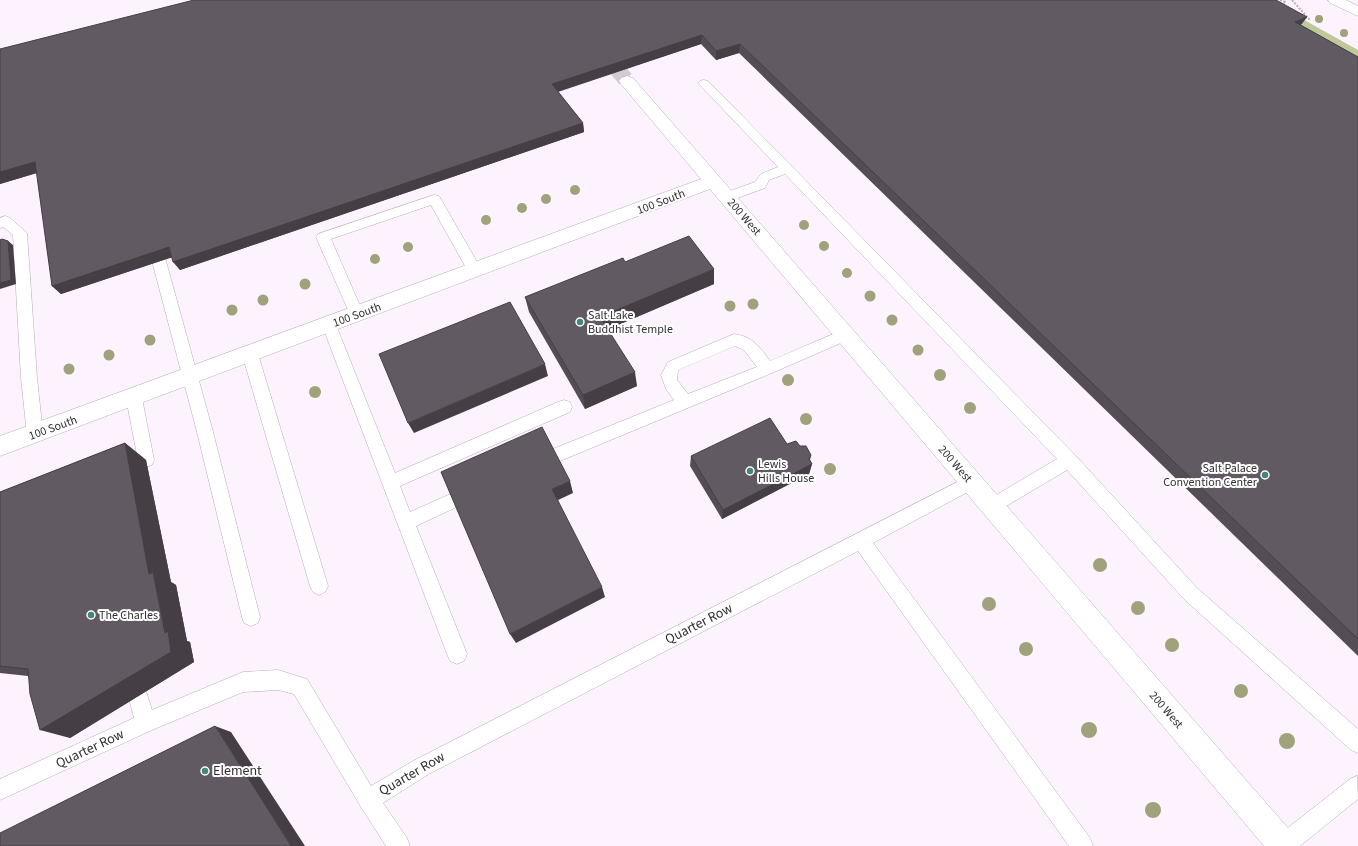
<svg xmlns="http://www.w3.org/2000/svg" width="1358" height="846" viewBox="0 0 1358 846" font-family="'Source Sans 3',sans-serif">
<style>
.green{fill:#bec999}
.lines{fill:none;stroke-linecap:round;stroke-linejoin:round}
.tertiary-tunnel{stroke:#d4ccd5;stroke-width:16;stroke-dasharray:16 8;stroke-linecap:butt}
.service-casing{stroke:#b6adb7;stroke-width:1}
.tertiary-casing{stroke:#b6adb7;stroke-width:1}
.secondary-casing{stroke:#b6adb7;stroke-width:1}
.path{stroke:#b6afb8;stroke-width:2;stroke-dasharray:2 1.5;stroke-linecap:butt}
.service{fill:#fff;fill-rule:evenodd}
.tertiary{fill:#fff;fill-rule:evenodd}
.secondary{fill:#fff;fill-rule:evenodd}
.tree{fill:#9fa27b}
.wall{fill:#544d55}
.shaded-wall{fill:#453f45}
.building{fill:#625a63;stroke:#453f45}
.poi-dot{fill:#44877a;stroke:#fff;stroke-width:1.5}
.labels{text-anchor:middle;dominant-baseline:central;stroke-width:4;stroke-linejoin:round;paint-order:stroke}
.street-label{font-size:12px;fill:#322e32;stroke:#fff}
.poi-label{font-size:12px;fill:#322e32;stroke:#fff;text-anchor:start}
.near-street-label{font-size:14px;fill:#322e32;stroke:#fff}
.near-poi-label{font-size:14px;fill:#322e32;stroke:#fff;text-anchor:start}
</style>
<rect width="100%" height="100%" fill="#fcf3fe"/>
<path class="green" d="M1266 4 1297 16 1358 50V68L1293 30 1303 25Z"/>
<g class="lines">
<path class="tertiary-tunnel" d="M600 48 627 81"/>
<defs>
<path id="service" d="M704 80 708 81 1075 455 1197 588 1358 729V753L1351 750 1185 600 1067 470 998 511 992 514 986 511 983 506 986 501 1057 459 785 174 769 180 765 188 732 200H722L721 197 722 194 755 182 761 174 778 167 700 85 698 83 700 81Z
M434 195 439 196 480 267 482 271 480 275 475 276 470 275 431 205 331 239 364 315 362 319 357 321 352 319 316 237 318 234Z
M5 216 10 218 27 233 37 378 43 434 41 439 35 441 29 439 27 434 21 378 13 235 3 227 0 228V218Z
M159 256 164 257 166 261 212 428 260 617 258 623 251 626 244 623 242 617 196 428 152 261 154 257Z
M329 319 334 321 336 325 395 473 558 402 564 400 570 402 572 407 570 412 400 486 410 512 455 492 461 495 464 500 461 505 416 526 467 654 464 661 457 664 450 661 447 654 322 325 324 321Z
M845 329 850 331 852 335 850 339 772 373 560 461 554 463 548 461 546 456 548 451 674 400 666 389 661 375 668 362 734 334C752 336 760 347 770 361ZM735 346 744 350 757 367 688 394 677 380 678 370Z
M250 348 255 350 258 354 328 586 325 592 319 595 313 592 310 586 242 354 245 350Z
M134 391 140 393 142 398 154 460 152 465 146 467 140 465 138 460 126 398 128 393Z
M971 475 977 477 979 482 977 487 873 543 1090 838 1093 846H1069L858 551 427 775 383 803 407 838 410 846H386L361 807 294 694 278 690 243 692 152 730 0 800V779L134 718 128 695 131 688 138 685 145 688 152 710 243 672 278 670 307 679 371 786 413 761Z
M1357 776 1358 799 1300 846H1272L1275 838 1350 779Z"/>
<path id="tertiary" d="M627 76 633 78 1294 835 1298 846H1264L710 189 0 456V436L701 179 621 84 619 81 621 78Z"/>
<path id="secondary" d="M1328 0H1346L1358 6V16L1330 3Z"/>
</defs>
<use href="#service" class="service-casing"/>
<use href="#tertiary" class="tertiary-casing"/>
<use href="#secondary" class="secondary-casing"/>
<path class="path" d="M1280 0 1285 2 1283 7
M1292 0 1309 19 1305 17"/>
<use href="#service" class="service"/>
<use href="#tertiary" class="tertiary"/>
<use href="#secondary" class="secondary"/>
</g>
<g class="tree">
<circle cx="1319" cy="19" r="4"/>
<circle cx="1344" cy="33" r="4"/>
<circle cx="575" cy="190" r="5"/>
<circle cx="546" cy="199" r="5"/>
<circle cx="522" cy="208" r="5"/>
<circle cx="486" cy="220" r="5"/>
<circle cx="804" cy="225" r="5"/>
<circle cx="824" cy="246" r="5"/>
<circle cx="408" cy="247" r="5"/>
<circle cx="375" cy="259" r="5"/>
<circle cx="847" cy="273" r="5"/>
<circle cx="305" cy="284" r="5.5"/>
<circle cx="870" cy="296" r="5.5"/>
<circle cx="263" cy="300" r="5.5"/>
<circle cx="753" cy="304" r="5.5"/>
<circle cx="730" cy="306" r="5.5"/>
<circle cx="232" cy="310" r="5.5"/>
<circle cx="892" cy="320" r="5.5"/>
<circle cx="150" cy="340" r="5.5"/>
<circle cx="918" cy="350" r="5.5"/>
<circle cx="109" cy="355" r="5.5"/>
<circle cx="69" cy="369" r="5.5"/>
<circle cx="940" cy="375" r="6"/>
<circle cx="788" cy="380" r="6"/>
<circle cx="315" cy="392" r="6"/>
<circle cx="970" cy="408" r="6"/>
<circle cx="806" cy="419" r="6"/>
<circle cx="830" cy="469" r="6"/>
<circle cx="1100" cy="565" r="7"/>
<circle cx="989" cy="604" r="7"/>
<circle cx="1138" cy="608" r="7"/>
<circle cx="1172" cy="645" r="7"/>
<circle cx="1026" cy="649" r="7"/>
<circle cx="1241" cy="691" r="7"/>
<circle cx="1089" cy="730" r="8"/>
<circle cx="1287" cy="741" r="8"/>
<circle cx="1153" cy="810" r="8"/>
</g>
<path class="wall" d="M1307 17 1301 25 1358 57V656L739 53 716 60 701 44 558 92 583 123 584 132 180 270 172 257 61 294 52 286 37 173 0 184V49Z
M625 262 714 284 608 329 637 386 585 409 529 312 525 297Z
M125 443 146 460 171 582 176 585 187 641 190 642 194 662 70 738 28 676 0 673V492Z
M787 444 800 446 811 455 810 460 812 464 809 474 722 519 690 466 691 456Z"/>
<path class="shaded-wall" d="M1307 17 1300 26 1295 22Z
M702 35 701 44 553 93 552 84Z
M740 44 739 53 716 60V51Z
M583 123 584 132 180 270 173 262Z
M35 162 43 171 0 184V172Z
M8 241 13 245 16 284 0 289V283Z
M169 247 176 256 61 294 52 286Z
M714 269V284L602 332 600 317Z
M545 364 548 376 414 433 408 423Z
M635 372 637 386 585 409 583 395Z
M125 443 146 460 171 582 176 585 187 641 190 642 194 662 70 738 40 730 165 633 149 574Z
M811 455 808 465 812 464 809 474 722 519 723 510 809 459Z
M570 481 573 493 556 501 552 489Z
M602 587 605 597 516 643 510 634Z
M215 726 231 732 305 846H291Z"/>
<path class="building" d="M194 0H1276L1307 17 1295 22 1358 57V639L740 44 716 51 702 35 552 84 583 123 173 262 169 247 52 286 35 162 0 172V49Z
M689 236 714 269 600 317 635 372 583 395 525 297 623 258 625 262Z
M2 239 8 241 11 280 0 283V240Z
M510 302 545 364 408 423 379 354Z
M770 418 787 444 796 441 800 446H806L811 455 809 459 812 464 723 510 691 456Z
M542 427 570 481 552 489 602 587 510 634 441 472Z
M125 443 149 574 153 572 165 633 168 631 171 652 40 730 30 694 28 669 0 666V492Z
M215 726 291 846H0V833Z"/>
<g class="poi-dot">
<circle cx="580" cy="322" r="4"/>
<circle cx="750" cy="471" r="4"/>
<circle cx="1265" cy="475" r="4"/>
<circle cx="91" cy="615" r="4"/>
<circle cx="205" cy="771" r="4"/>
</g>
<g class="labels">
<g class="street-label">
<text transform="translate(661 202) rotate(-21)">100 South</text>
<text transform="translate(744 217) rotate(49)">200 West</text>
<text transform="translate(357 315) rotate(-20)">100 South</text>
<text transform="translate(53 428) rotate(-20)">100 South</text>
<text transform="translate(955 464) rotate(49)">200 West</text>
<text transform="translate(1166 710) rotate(49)">200 West</text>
</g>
<g class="poi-label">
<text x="588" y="315">Salt Lake<tspan x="588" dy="14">Buddhist Temple</tspan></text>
<text x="758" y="464">Lewis<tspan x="758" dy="14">Hills House</tspan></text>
<text x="1257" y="468" text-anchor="end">Salt Palace<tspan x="1257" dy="14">Convention Center</tspan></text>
<text x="99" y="615">The Charles</text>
</g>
<g class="near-street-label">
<text transform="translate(699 624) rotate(-27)">Quarter Row</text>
<text transform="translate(90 749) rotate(-25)">Quarter Row</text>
<text transform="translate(412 774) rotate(-30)">Quarter Row</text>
</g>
<g class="near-poi-label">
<text x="213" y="771">Element</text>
</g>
</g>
</svg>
